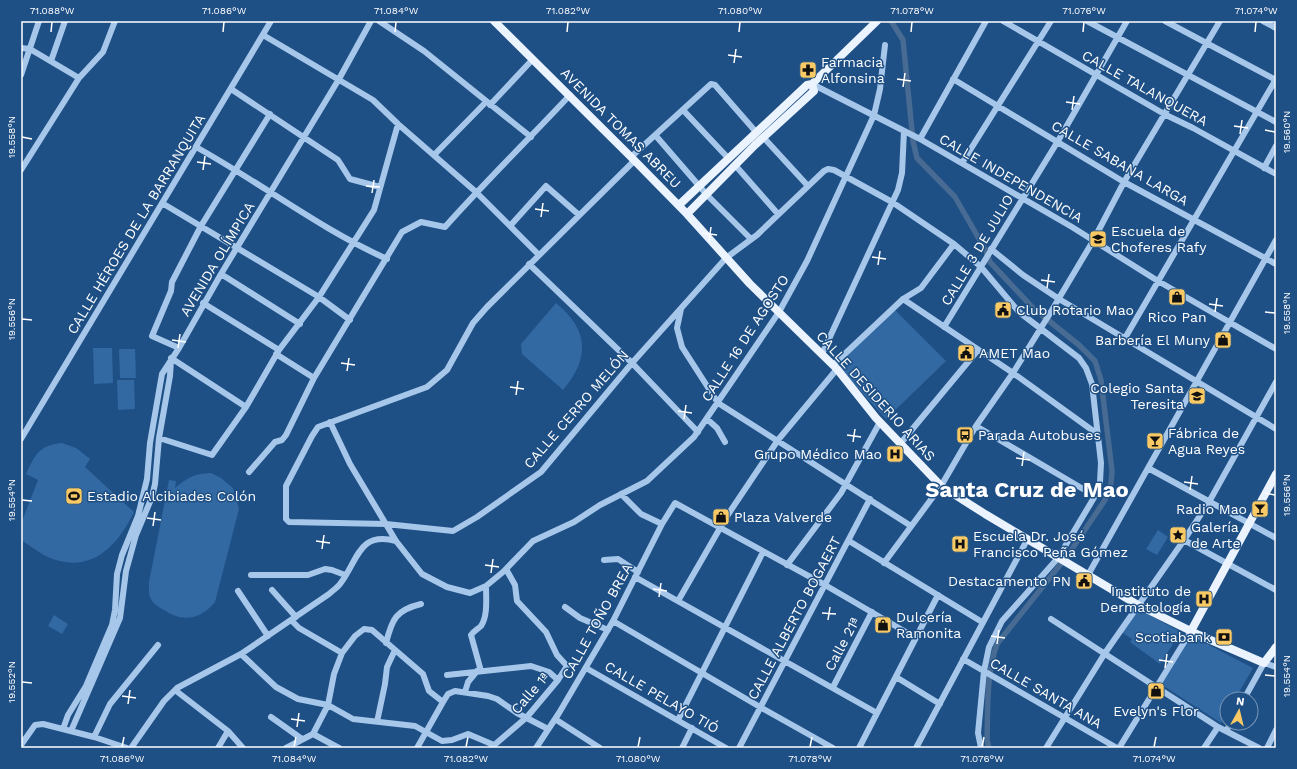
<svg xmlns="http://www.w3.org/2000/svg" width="1297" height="769" viewBox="0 0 1297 769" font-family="'Work Sans',sans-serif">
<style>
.green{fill:#3269a2}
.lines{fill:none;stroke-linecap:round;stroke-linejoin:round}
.canal{stroke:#476b92;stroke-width:5.5}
.minor{stroke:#a6c7ea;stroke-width:6}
.major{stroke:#eaf3fe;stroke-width:8}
.ticks{fill:none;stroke:#fff;stroke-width:1.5}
.labels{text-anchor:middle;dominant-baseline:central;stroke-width:3;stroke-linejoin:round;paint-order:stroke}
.poi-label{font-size:14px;fill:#fff;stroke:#1e4f85;text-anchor:start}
.street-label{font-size:14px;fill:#fff;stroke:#1e4f85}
.town-label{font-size:22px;font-weight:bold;fill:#fff;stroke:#1e4f85}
.neatline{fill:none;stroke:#fff;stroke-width:1.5}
.ticks-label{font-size:10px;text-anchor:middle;fill:#fff}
</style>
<rect width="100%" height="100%" fill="#1e4f85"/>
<path class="green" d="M556 303C589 330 590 358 563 390L522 354 521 344Z
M894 309 946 361 886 419 836 364Z
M93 348H112L113 383 94 384Z
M119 349H135L136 378H120Z
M117 380H134L135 409 118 410Z
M62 443 76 448 90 459 85 467 134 512C118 545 93 573 53 559 41 555 31 546 21 540V524L38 480 26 474C35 454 40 445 62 443Z
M211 473 221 478 233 488 239 509 215 602C201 619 183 623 164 610 160 608 154 604 152 601 148 596 149 588 149 582L169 480 176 481 175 488C189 477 193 474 211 473Z
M1158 530 1168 537 1157 555 1146 549Z
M1136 608 1181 632 1160 664 1130 642 1132 639 1120 631Z
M54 615 68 624 62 634 48 626Z
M1190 635 1253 668 1235 699H1227V713L1221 723 1159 683Z"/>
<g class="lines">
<path class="canal" d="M891 21 903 40 913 141 917 158 955 197 986 251 990 262 1033 308 1079 345 1095 361 1101 380 1112 471 1111 483 1105 500 1068 555 997 644C986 675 988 708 987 740L989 748"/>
<path class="minor" d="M379 21 424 51 531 137
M1003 21 1166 115 1193 128 1276 174
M1087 21 1276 122
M1165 21 1276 80
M1263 21 1276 28
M263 35 373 100 398 124 476 192 539 255
M21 48 30 49 79 78
M51 61 65 21
M21 75 39 21
M953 79 1124 182 1276 264
M812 84 920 139 1072 227 1158 281 1276 349
M231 89 338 160 350 179 380 187
M490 105 533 59
M683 110 729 159
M656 136 707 195 751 239
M764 138 808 186
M920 139 986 21
M196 147C261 183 320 229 387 259
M434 155 486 102
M631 157 711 84 715 85 756 132
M635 160 487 307 473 323 447 370 427 387 318 427 312 436 286 486V519L289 522 386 524 453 531 477 517 541 472 632 363 726 258 757 235 824 171 828 169 834 170 892 202 954 244 981 267 1019 312 1079 358 1086 368 1092 384 1101 463 1100 482 1095 496 1058 558 1002 621 989 647 984 671 978 733 981 748
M962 163 1051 21
M735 165 778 214
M1264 168 1276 146
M21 170 79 78 103 52 115 21
M162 203 319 297 350 320
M510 226 546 186 579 215
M991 249 1023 275 1059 299 1276 429
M529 264 632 363 698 432
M221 274 300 324
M903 299 1013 373 1096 433
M203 303 279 350
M681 309 677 328 682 347 718 403 911 526
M944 327 1058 141 1127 21
M1125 338 1276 79
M179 348 152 336 171 291 172 282 201 226 270 114
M276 354 314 378
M822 354 898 190 902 173 904 131
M171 358 246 407
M833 365 903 299 921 288 954 244
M707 419 717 428 725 442
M330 422 350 464 396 541 422 574 447 587 470 593 486 586 503 572 533 541 574 522 600 505 647 481 694 437 779 312 807 261 874 115 880 89 885 45
M976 426 1095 496
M159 438 212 455 246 407 279 350 319 297 374 210 398 124
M21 439 271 21
M900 444 978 350
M1148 468 1276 538
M249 472 275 442 282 440 286 435 314 378 402 232 421 222 445 227C485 182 528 140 570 95
M621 494 641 514 662 524
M1184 540 1276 590
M849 541 982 622
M604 560 618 559 638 572
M884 563 941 486 976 426 1013 373 1049 315 1093 241 1124 182 1220 21
M787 565 841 493 880 422
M251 575H308L325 569 332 570 345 575
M1088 575 1276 240
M635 577 877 713
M272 590 296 617
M238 591 268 636
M678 601 727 516 778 440 837 369
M565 607 580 618 608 630
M1051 619 1218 727 1259 748
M291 620 299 628 342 653
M613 621 760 707 833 748
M386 643C392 619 396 610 421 604
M241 654 276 687 298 699 328 705 353 719 415 726 442 741 452 740 468 734 494 745
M963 659 1117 748
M586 668 726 748
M481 671 471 635C474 631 478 629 481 626 488 616 486 598 486 586
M447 675 531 666 549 672 558 680
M896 677 940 704
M833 687 872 612
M175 690 228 731 243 748
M465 692 468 682 477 671
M1244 699 1264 663 1276 667
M271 717 302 739
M555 719 600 748
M678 720 763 552
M377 722 385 684 387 667 395 650
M63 729 68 715 86 686 112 625 115 610 117 574 122 555 138 516 147 479 150 443 162 374 179 348 221 274 339 79 371 21
M71 731 120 618 126 571 136 535 152 497 155 484 159 438 170 376 171 360
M1226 731 1231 723
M313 734 339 748
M94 737 110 704 158 645
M21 745 35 725 43 724 94 737 127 748
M492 747 527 717 558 680 567 666 557 655 546 632 517 601 515 585 506 569
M131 748 164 701 177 688 241 654 329 594C332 591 337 588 340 584 358 561 358 531 396 541
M218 748 228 731
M286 748 313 734 328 705 334 674 342 653 355 636 364 629 372 630 423 674 429 691 443 702
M417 748 443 702 448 694 455 691 488 696 497 699 517 713 548 729
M536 748 559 713 613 621 662 524 675 503 825 585 916 638
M682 748 692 728
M739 748 870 499
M859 748 938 595
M916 748 1027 540
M1046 748 1105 653 1184 540 1209 502 1276 382
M1119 748 1191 631
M1204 748 1218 727
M1267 748 1276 730"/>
<path class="major" d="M494 21 631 157 687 214 750 284 837 369 876 418 941 486 985 514 1138 605 1199 635 1264 663 1276 647
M679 205 807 85 812 84 877 21
M687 214 755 145 814 91 812 84
M1191 631 1276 474"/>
</g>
<path class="ticks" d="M51 32 52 22M223 32 224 22M395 32 396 22M567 32 568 22M739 32 740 22M911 32 912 22M1083 32 1084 22M1255 32 1256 22M728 55 742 57M734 63 736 49M897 79 911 81M903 87 905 73M1066 102 1080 104M1072 110 1074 96M1234 126 1248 128M1265 130 1275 132M1240 134 1242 120M22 137 32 139M197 162 211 164M203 170 205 156M366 186 380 187M372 193 374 180M535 209 549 211M541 217 543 203M703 233 717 235M709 241 711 227M872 257 886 259M878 265 880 251M1041 280 1055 282M1047 288 1049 274M1209 304 1223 306M1215 312 1217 298M1265 312 1275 313M22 319 32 320M172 340 186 342M178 348 180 334M341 363 355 365M347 371 349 358M510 387 524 389M516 395 518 381M678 411 692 413M684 419 686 405M847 435 861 437M853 442 855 429M1016 458 1030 460M1022 466 1024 452M1184 482 1198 484M1190 490 1192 476M1265 493 1275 495M22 500 32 501M147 518 161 520M153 526 155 512M316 541 330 543M322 549 324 535M485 565 499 567M491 573 493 559M653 589 667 591M659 597 661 583M822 613 836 614M828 620 830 607M991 636 1005 638M997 644 999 630M1159 660 1173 662M1165 668 1167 654M1265 675 1275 676M22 682 32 683M122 696 136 698M128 704 130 690M291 719 305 721M297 727 299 713M122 747 124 737M294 747 296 737M466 747 468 737M638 747 640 737M810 747 812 737M982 747 984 737M1154 747 1156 737"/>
<defs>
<symbol id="pharmacy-square" viewBox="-11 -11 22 22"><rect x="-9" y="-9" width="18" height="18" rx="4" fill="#f9c965" stroke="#1e4f85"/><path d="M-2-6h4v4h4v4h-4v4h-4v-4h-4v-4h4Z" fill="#111"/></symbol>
<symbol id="school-square" viewBox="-11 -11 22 22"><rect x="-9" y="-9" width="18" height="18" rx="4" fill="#f9c965" stroke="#1e4f85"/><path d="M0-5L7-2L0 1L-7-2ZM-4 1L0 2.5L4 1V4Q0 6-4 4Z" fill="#111"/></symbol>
<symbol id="shop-square" viewBox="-11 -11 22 22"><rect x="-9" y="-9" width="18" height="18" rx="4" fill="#f9c965" stroke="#1e4f85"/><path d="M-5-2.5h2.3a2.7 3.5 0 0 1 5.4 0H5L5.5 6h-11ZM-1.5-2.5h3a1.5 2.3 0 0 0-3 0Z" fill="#111"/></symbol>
<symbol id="civic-square" viewBox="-11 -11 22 22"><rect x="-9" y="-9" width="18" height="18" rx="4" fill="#f9c965" stroke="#1e4f85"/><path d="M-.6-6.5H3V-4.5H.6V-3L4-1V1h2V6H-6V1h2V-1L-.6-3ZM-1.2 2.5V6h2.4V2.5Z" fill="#111"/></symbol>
<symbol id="bus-square" viewBox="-11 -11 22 22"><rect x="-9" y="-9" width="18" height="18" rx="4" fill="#f9c965" stroke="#1e4f85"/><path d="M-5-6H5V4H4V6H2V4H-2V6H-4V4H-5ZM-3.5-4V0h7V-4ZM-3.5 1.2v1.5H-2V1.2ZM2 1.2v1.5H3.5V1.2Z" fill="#111"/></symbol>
<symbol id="bar-square" viewBox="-11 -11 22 22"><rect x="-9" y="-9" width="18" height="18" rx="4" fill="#f9c965" stroke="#1e4f85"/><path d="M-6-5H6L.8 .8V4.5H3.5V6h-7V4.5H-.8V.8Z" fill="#111"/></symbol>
<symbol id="hospital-square" viewBox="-11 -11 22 22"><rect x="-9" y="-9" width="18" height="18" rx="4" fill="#f9c965" stroke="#1e4f85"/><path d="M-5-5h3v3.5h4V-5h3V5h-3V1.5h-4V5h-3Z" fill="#111"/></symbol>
<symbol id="stadium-square" viewBox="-11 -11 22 22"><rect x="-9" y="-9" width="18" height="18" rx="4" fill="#f9c965" stroke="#1e4f85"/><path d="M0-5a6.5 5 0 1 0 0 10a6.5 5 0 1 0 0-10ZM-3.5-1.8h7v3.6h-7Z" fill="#111"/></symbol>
<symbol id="sight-square" viewBox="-11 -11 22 22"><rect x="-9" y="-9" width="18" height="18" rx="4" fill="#f9c965" stroke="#1e4f85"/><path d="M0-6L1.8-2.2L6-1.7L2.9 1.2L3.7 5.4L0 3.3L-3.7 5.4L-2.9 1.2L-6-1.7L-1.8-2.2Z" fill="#111"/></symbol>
<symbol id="bank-square" viewBox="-11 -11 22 22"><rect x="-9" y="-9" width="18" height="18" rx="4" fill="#f9c965" stroke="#1e4f85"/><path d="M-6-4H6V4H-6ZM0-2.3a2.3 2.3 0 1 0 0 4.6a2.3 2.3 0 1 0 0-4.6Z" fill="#111"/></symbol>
</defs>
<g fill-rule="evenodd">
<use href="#pharmacy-square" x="798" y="60" width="20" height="20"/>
<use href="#school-square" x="1088" y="229" width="20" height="20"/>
<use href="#shop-square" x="1167" y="287" width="20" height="20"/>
<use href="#civic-square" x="993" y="300" width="20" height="20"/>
<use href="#shop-square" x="1213" y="330" width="20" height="20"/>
<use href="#civic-square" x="956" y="343" width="20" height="20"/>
<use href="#school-square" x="1187" y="386" width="20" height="20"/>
<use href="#bus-square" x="955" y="425" width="20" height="20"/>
<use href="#bar-square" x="1145" y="431" width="20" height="20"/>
<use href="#hospital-square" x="885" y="444" width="20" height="20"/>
<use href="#stadium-square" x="64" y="486" width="20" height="20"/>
<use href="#bar-square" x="1250" y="499" width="20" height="20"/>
<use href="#shop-square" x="711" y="507" width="20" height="20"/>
<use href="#sight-square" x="1168" y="525" width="20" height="20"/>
<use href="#hospital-square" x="950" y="534" width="20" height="20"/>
<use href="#civic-square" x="1074" y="571" width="20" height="20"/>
<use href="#hospital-square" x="1194" y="589" width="20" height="20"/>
<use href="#shop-square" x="873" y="615" width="20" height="20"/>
<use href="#bank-square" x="1214" y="627" width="20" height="20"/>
<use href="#shop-square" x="1146" y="681" width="20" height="20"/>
</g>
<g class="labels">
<g class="poi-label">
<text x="821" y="62">Farmacia<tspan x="821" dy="16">Alfonsina</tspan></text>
<text x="1111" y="231">Escuela de<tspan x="1111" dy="16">Choferes Rafy</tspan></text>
<text x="1016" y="310">Club Rotario Mao</text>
<text x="1177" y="317" text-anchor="middle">Rico Pan</text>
<text x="1210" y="340" text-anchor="end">Barbería El Muny</text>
<text x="979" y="353">AMET Mao</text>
<text x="1184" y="388" text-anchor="end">Colegio Santa<tspan x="1184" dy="16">Teresita</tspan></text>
<text x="1168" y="433">Fábrica de<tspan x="1168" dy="16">Agua Reyes</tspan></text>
<text x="978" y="435">Parada Autobuses</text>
<text x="882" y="454" text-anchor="end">Grupo Médico Mao</text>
<text x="87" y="496">Estadio Alcibiades Colón</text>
<text x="1247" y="509" text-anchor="end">Radio Mao</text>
<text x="734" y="517">Plaza Valverde</text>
<text x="1191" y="527">Galería<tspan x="1191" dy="16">de Arte</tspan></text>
<text x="973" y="536">Escuela Dr. José<tspan x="973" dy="16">Francisco Peña Gómez</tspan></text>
<text x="1071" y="581" text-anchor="end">Destacamento PN</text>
<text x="1191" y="591" text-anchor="end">Instituto de<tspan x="1191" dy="16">Dermatología</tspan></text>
<text x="896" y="617">Dulcería<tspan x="896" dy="16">Ramonita</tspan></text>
<text x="1211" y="637" text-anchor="end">Scotiabank</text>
<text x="1156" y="711" text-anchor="middle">Evelyn's Flor</text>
</g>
<g class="street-label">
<text transform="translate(1145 88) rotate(29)">CALLE TALANQUERA</text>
<text transform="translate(621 128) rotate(45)">AVENIDA TOMAS ABREU</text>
<text transform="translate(1120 163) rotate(30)">CALLE SABANA LARGA</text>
<text transform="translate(1011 178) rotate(30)">CALLE INDEPENDENCIA</text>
<text transform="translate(136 224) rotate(-59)">CALLE HÉROES DE LA BARRANQUITA</text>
<text transform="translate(977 250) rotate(-59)">CALLE 3 DE JULIO</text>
<text transform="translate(217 259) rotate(-59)">AVENIDA OLÍMPICA</text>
<text transform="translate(745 338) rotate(-57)">CALLE 16 DE AGOSTO</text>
<text transform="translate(876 396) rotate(48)">CALLE DESIDERIO ARIAS</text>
<text transform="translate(576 409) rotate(-49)">CALLE CERRO MELÓN</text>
<text transform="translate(794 618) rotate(-62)">CALLE ALBERTO BOGAERT</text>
<text transform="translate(597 621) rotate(-61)">CALLE TOÑO BREA</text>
<text transform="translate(842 644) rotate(-62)">Calle 21ª</text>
<text transform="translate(530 693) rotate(-49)">Calle 1ª</text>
<text transform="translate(1046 693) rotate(30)">CALLE SANTA ANA</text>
<text transform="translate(662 697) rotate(30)">CALLE PELAYO TIÓ</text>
</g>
<g class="town-label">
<text x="1027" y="489">Santa Cruz de Mao</text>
</g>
</g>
<rect width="1297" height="769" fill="none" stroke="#1e4f85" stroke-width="44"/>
<g transform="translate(1239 711) rotate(8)"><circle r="19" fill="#1e4f85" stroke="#7895b6"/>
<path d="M0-3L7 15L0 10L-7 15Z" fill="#f9c965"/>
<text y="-6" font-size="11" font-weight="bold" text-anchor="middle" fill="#ffffff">N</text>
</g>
<rect x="22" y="22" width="1253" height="725" class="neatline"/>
<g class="ticks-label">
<text x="52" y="14">71.088°W</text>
<text x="224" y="14">71.086°W</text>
<text x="396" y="14">71.084°W</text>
<text x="568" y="14">71.082°W</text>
<text x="740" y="14">71.080°W</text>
<text x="912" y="14">71.078°W</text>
<text x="1084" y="14">71.076°W</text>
<text x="1256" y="14">71.074°W</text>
<text transform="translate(1286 132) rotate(-90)" y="4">19.560°N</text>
<text transform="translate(11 137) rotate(-90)" y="4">19.558°N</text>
<text transform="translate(1286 313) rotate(-90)" y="4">19.558°N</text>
<text transform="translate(11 319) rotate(-90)" y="4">19.556°N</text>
<text transform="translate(1286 495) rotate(-90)" y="4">19.556°N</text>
<text transform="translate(11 500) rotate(-90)" y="4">19.554°N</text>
<text transform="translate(1286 676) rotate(-90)" y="4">19.554°N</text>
<text transform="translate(11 682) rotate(-90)" y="4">19.552°N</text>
<text x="122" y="762">71.086°W</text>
<text x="294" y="762">71.084°W</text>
<text x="466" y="762">71.082°W</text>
<text x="638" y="762">71.080°W</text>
<text x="810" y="762">71.078°W</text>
<text x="982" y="762">71.076°W</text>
<text x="1154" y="762">71.074°W</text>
</g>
</svg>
